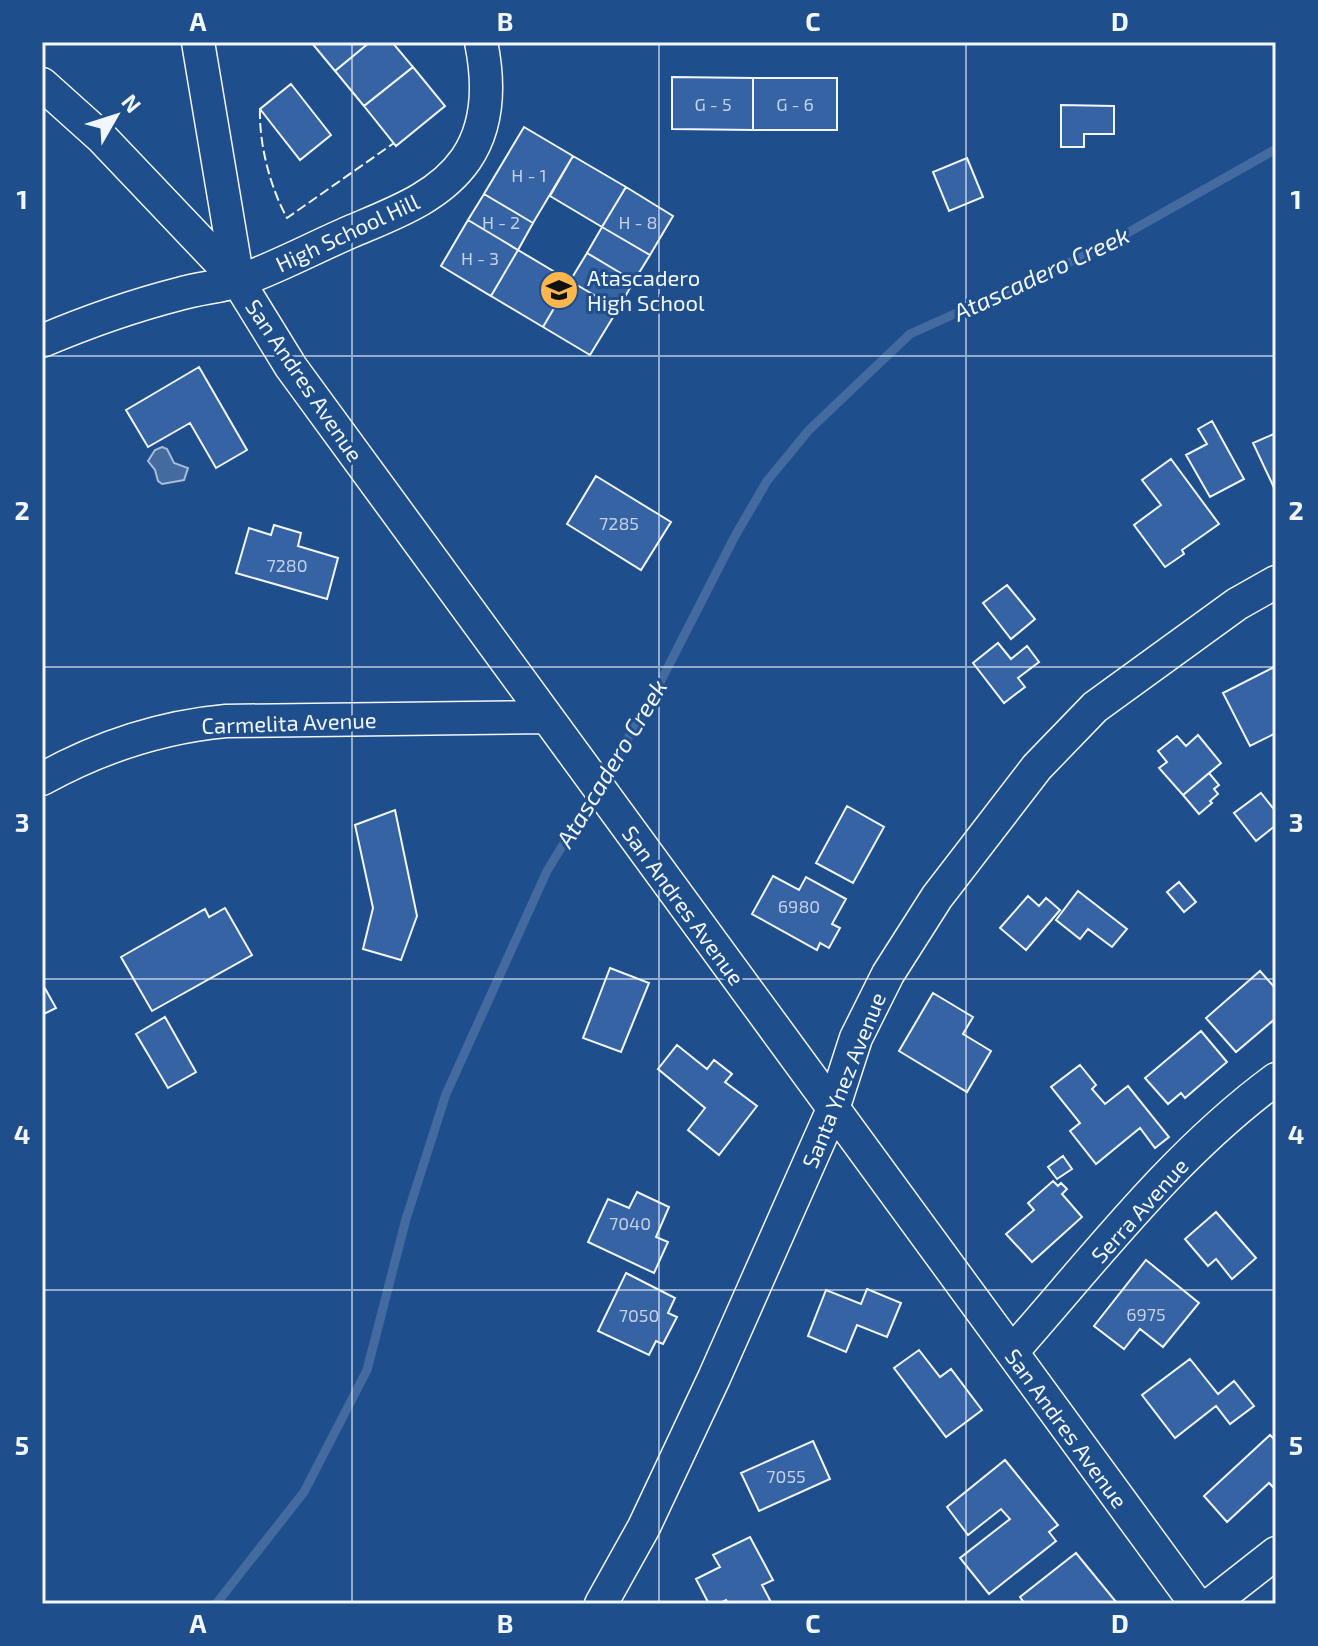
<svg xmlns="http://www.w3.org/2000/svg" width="1318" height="1646" viewBox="0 0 1318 1646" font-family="'Exo 2',sans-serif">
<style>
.water{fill:#446ba0;stroke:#a8bbd7;stroke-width:2}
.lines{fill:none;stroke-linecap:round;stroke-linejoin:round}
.stream{stroke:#446ba0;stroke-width:9}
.building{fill:#3563a3;stroke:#f2f6ff;stroke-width:2}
.minor-casing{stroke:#f2f6ff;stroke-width:35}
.minor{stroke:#1f4e8c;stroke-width:32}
.fence{stroke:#f2f6ff;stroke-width:2;stroke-dasharray:10 4;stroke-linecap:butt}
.grid{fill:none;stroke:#f2f6ff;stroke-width:2;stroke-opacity:0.55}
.labels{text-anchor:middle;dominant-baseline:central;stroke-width:6;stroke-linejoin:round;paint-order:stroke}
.number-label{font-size:18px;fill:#c3d1e8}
.street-label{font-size:22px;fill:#f2f6ff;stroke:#1f4e8c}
.poi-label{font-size:22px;fill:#f2f6ff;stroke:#1f4e8c;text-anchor:start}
.water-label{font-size:24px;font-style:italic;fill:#f2f6ff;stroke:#1f4e8c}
.neatline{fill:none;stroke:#f2f6ff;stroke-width:3}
.grid-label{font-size:26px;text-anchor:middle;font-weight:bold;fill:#f2f6ff}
</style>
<rect width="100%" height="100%" fill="#1f4e8c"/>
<path class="water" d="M162 447 167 449 174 463 188 468 184 480 162 484 158 481 155 470 148 461 155 450Z"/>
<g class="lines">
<path class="stream" d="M216 1604 304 1492 367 1370 406 1219 446 1094 547 871 650 702 735 536 767 481 809 430 910 334 1099 249 1276 149"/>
</g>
<path class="building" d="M311 42H370L335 71Z
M370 42H392L413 67 364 106 335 71Z
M413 67 445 106 396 146 364 106Z
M672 77 753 78V130L672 129Z
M753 78H837V130H753Z
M291 84 331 135 300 160 260 109Z
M1061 105 1114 106V134H1084V147H1061Z
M524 127 573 156 533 223 484 194Z
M573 156 626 187 602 227 550 196Z
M967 158 983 197 949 211 933 172Z
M626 187 673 216 650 255 602 227Z
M484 194 533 223 518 250 468 220Z
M468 220 518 250 491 296 441 266Z
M602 227 650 255 634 281 587 253Z
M518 250 570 281 543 327 491 296Z
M587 253 634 281 618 309 570 281Z
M570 281 618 309 590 355 543 327Z
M199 367 247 450 216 468 190 423 148 447 126 410Z
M1212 421 1244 479 1210 497 1186 455 1207 444 1198 429Z
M1276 433V492L1253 443Z
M1171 459 1219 524 1182 550 1184 554 1165 567 1134 525 1161 505 1142 480Z
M596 476 671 522 641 570 567 524Z
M274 525 301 533 298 546 338 558 327 599 236 573 249 528 271 535Z
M1007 585 1035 619 1011 639 983 603Z
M998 643 1011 659 1027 646 1039 662 1018 678 1025 687 1004 703 973 663Z
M1276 666V733L1250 746 1223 693Z
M1198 735 1221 763 1183 795 1159 768 1167 762 1158 751 1177 736 1186 746Z
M1209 773 1219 785 1214 789 1218 794 1210 801 1212 803 1199 814 1183 795Z
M1261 793 1276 812V825L1256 841 1234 813Z
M847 806 884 827 853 883 816 863Z
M395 810 417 916 401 960 363 949 373 908 355 825Z
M773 876 799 890 806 877 846 899 832 924 840 928 829 948 820 943 817 950 752 914Z
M1179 882 1196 902 1184 912 1167 892Z
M1078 891 1127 929 1112 947 1088 929 1080 939 1056 920Z
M1028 896 1039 906 1046 898 1060 910 1026 950 1000 928Z
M225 908 252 955 152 1011 121 957 205 909 209 917Z
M610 968 649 983 621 1052 583 1038Z
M1260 971 1276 989V1018L1236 1052 1206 1018Z
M42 983 56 1008 42 1015Z
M933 993 973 1017 963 1034 991 1051 967 1092 899 1051Z
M165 1017 196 1072 168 1088 136 1034Z
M1201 1031 1227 1062 1185 1098 1181 1093 1168 1104 1145 1078Z
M677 1045 707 1069 714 1060 732 1074 725 1082 757 1106 719 1155 688 1130 705 1108 658 1069Z
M1080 1065 1096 1085 1092 1089 1105 1104 1128 1086 1169 1137 1155 1148 1140 1128 1096 1164 1070 1131 1080 1123 1051 1087Z
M1063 1156 1072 1169 1057 1179 1048 1167Z
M1053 1181 1058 1186 1061 1183 1067 1189 1062 1194 1082 1217 1032 1262 1006 1234 1034 1210 1028 1203Z
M637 1192 669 1207 656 1237 668 1242 654 1273 588 1242 608 1199 629 1208Z
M1216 1212 1256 1258 1232 1279 1216 1259 1208 1266 1185 1239Z
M1146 1260 1199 1303 1163 1347 1140 1329 1124 1349 1094 1326Z
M626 1273 675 1298 668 1313 677 1317 663 1344 656 1341 649 1355 598 1331Z
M867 1289 901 1303 887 1337 857 1325 846 1352 808 1336 826 1290 861 1304Z
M919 1350 940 1377 951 1369 982 1410 946 1437 894 1368Z
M1190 1359 1218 1394 1234 1381 1254 1406 1230 1424 1216 1406 1175 1438 1142 1395Z
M1270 1435 1276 1441V1490L1269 1483 1227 1522 1204 1496Z
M813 1441 830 1479 759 1511 741 1473Z
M1005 1460 1058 1525 1049 1532 1056 1541 989 1594 960 1558 1010 1519 1001 1509 968 1535 947 1507Z
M750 1537 773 1580 762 1585 772 1604H728L726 1600 718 1604H709L696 1579 720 1567 713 1555Z
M1076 1553 1117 1603 1025 1604 1020 1597Z"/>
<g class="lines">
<defs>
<path id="minor" d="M198 42 238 281 291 367 1196 1604
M42 84 101 137 238 281
M42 341C87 322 132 306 179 294 199 288 219 287 239 281 276 268 313 248 350 232 392 214 439 198 466 159 490 124 489 81 481 42
M42 779C100 747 160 727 226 721L547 717
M1012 1352C1096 1257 1174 1154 1276 1079
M601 1604 644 1527 714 1378 833 1109 856 1038 888 974 937 897 1037 767 1095 707 1237 604 1276 582
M1211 1604 1276 1553"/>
</defs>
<use href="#minor" class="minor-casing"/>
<use href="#minor" class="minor"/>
<path class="fence" d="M260 109C259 144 270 187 287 218L394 143"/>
</g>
<path class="grid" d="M352 42V1604M659 42V1604M966 42V1604M42 356H1276M42 667H1276M42 979H1276M42 1290H1276"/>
<defs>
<symbol id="school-disc" viewBox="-11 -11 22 22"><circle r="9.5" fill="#ffb74d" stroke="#1f4e8c"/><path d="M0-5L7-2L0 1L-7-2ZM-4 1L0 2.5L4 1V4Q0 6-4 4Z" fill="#111"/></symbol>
</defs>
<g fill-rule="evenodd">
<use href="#school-disc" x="537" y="268" width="44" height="44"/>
</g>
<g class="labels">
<g class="number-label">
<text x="713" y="104">G - 5</text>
<text x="795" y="104">G - 6</text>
<text x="529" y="175">H - 1</text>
<text x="501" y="222">H - 2</text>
<text x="638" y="222">H - 8</text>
<text x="480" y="258">H - 3</text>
<text x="619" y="523">7285</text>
<text x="287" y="565">7280</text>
<text x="799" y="906">6980</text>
<text x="630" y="1223">7040</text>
<text x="1146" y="1314">6975</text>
<text x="639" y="1315">7050</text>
<text x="786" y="1476">7055</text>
</g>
<g class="street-label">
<text transform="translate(347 232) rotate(-25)">High School Hill</text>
<text transform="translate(305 380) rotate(56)">San Andres Avenue</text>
<text transform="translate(289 722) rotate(-2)">Carmelita Avenue</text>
<text transform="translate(684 905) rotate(54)">San Andres Avenue</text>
<text transform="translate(843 1080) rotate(-68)">Santa Ynez Avenue</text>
<text transform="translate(1139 1210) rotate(-48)">Serra Avenue</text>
<text transform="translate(1067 1428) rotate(54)">San Andres Avenue</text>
</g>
<g class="poi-label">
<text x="587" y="277">Atascadero<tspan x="587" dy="25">High School</tspan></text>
</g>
<g class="water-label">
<text transform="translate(1041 273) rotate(-25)">Atascadero Creek</text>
<text transform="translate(611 763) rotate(-59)">Atascadero Creek</text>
</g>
</g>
<rect width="1318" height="1646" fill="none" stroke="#1f4e8c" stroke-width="88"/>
<g transform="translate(116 116) rotate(51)" stroke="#1f4e8c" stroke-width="6" paint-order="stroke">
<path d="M0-6L14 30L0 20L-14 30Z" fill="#f2f6ff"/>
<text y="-12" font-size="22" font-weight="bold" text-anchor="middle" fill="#f2f6ff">N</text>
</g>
<rect x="44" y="44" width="1230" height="1558" class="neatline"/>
<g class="grid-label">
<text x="198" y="31">A</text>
<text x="505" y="31">B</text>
<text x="813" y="31">C</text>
<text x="1120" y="31">D</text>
<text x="22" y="209">1</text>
<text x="1296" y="209">1</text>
<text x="22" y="520">2</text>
<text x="1296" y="520">2</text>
<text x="22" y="832">3</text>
<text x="1296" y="832">3</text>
<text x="22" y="1144">4</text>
<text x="1296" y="1144">4</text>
<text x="22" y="1455">5</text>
<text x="1296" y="1455">5</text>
<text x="198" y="1633">A</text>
<text x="505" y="1633">B</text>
<text x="813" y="1633">C</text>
<text x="1120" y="1633">D</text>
</g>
</svg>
